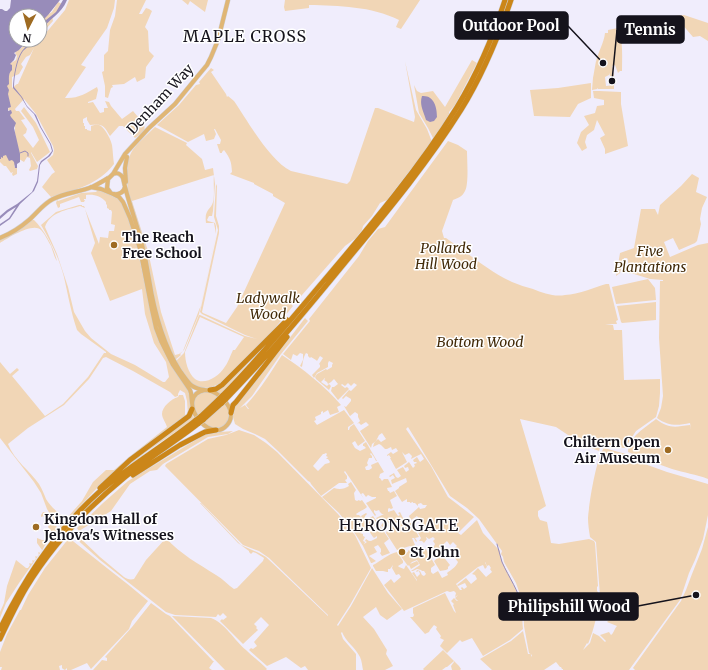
<svg xmlns="http://www.w3.org/2000/svg" width="708" height="670" viewBox="0 0 708 670" font-family="Merriweather,serif">
<style>
.green{fill:#f1d6b6;fill-rule:evenodd}
.water{fill:#988cba}
.lines{fill:none;stroke-linecap:round;stroke-linejoin:round}
.stream{stroke:#988cba;stroke-width:1}
.primary-casing{stroke:#d0d0d2;stroke-width:5}
.motorway-casing{stroke:#d0d0d2;stroke-width:6}
.primary{stroke:#e0b675;stroke-width:4}
.motorway{stroke:#cb8619;stroke-width:5}
.motorway-bridge-casing{stroke:#d0d0d2;stroke-width:6;stroke-linecap:butt}
.motorway-bridge{stroke:#cb8619;stroke-width:5}
.poi-dot{fill:#9e6b22;stroke:#fff;stroke-width:1.5}
.labels{text-anchor:middle;dominant-baseline:central;stroke-width:3;stroke-linejoin:round;paint-order:stroke}
.street-label{font-size:14px;fill:#15131c;stroke:#fff}
.poi-label{font-size:14px;font-weight:bold;fill:#15131c;stroke:#fff;text-anchor:start}
.park-label{font-size:14px;font-style:italic;fill:#422a08;stroke:#fff}
.quarter-label{font-size:16px;letter-spacing:1px;fill:#15131c;stroke:#fff}
.leader{fill:none;stroke:#15131c;stroke-width:1.5}
.callout-dot{fill:#15131c;stroke:#fff;stroke-width:1.5}
.callout{fill:#15131c;stroke:#15131c;stroke-width:1.5}
.callout-label{font-size:15px;text-anchor:middle;font-weight:bold;fill:#fff}
</style>
<rect width="100%" height="100%" fill="#f0edfc"/>
<path class="green" d="M69 0H115L114 8 107 28 81 65 86 67 65 98C77 99 87 93 97 87L98 90 96 99 88 102V103L93 102 100 113 104 112V108H108L105 101 109 102 111 106 122 119 133 111 144 124 145 131 135 138 123 126H119L110 136C104 126 103 123 90 125L87 120V117L83 119V123H84V126H85V129H87V130L91 131V126C95 125 98 124 101 126 106 130 111 140 112 145 113 152 113 158 114 164 98 185 75 190 51 197L42 187 52 174 55 172 47 160 53 155 54 150 53 146 36 114 24 99 15 109 16 111H19L25 119 21 120 27 129 26 133 23 135 33 148 39 140 33 127 21 111 24 107 36 123 50 152 37 162 31 152V153L38 166 37 169 30 171 29 170 31 166 30 158 27 157 24 162 19 159 15 133V123L10 117V110L9 111 8 109 10 106 6 86 8 79 9 64 16 60 17 56 15 53 17 50H19L29 41V40H39L35 46 65 10ZM34 48 18 84H17L12 88V77L19 74 23 67 21 64 26 57 30 55Z
M117 0H146L139 14H142L146 8 149 9 152 11 145 27 148 31 149 51 154 56 146 67 145 78 137 82 135 77 124 84 112 85 113 87 111 88 108 98 105 97V86L102 72 104 71V55L108 51 110 30 115 16Z
M182 0H208L205 12 190 1 188 5Z
M285 0H420L401 29 396 27 399 20C371 6 339 6 309 5V8L285 11 284 7Z
M58 2 62 4 58 11 52 16 53 21 45 30V33L40 39V23L42 18 52 12Z
M684 15 708 23V41L700 36 693 37 675 16Z
M618 28 619 33 618 35H620C623 46 622 59 622 71H620L618 73 615 65 612 66 614 76H610L609 73V75L605 77 606 86 614 85V89H598V88L597 89 592 90 593 78 596 61V62C598 52 604 43 605 33H608V30Z
M472 60 477 63 455 105 449 112V114L434 140 428 128 419 113 414 85 417 91 421 93 433 91 445 107Z
M405 61 416 110 427 129 432 142 387 200 380 203 372 216 363 226 362 230 356 238 345 246 337 255 295 303 293 301 291 304 293 306 266 339 242 363 219 384 209 388 198 387 192 385 176 361 184 353 199 315H200L245 336 257 339 245 335 202 314 200 312 218 230 214 217 216 184 217 186 216 216 219 226V233L202 312 203 313 226 323 237 307 285 203 273 196V194L254 184V183L230 174 232 172C231 161 231 160 224 150L222 152V153H220L217 144H220L221 140 215 129H214L216 134 214 139 206 141 204 134 188 142 157 125 179 105 196 85 200 84 199 82 211 68 214 70 211 72 226 94 227 97 228 96 234 101C247 120 270 161 291 171L347 184 350 181 375 108H378L414 122 415 117ZM200 317 244 337 235 350H233C230 356 228 363 224 368 219 376 204 386 195 379 188 373 185 361 185 352Z
M591 83V98L578 104 570 117 534 116 530 90 558 88Z
M593 91H599L621 92V104L628 146 605 154V149L600 138 605 135 597 120 594 130 587 135 585 142 587 148 582 151 577 143 581 132 589 125 584 116 595 113 597 106 604 105V100L594 98Z
M155 127 187 143 186 145 202 159 205 170 213 168 215 184 213 211 212 216H209L207 220 208 221 215 223 216 226V234L199 314 184 350 180 354 181 355 175 360 167 344 160 323 129 201C128 186 123 167 131 153 135 145 148 134 155 127ZM214 175C213 183 215 194 213 202 211 210 204 209 206 223H214L216 234 215 239 201 305 183 351 179 354 175 355 161 312 148 251 132 201Z
M448 141 458 145 467 151C467 159 469 184 465 191 462 197 458 198 453 200L442 231 444 238H446C468 253 488 271 512 282 519 285 526 287 533 289 543 293 554 297 565 295 579 294 593 288 606 284H609L618 320 616 321 617 324H605L613 325 614 330H622L624 380 660 379V393L659 406 656 417 636 431 625 448 601 445 599 451 583 445 556 427 520 419 546 506 538 511V516L540 520 547 522 551 543 559 544 589 539 594 541 595 543 598 586 597 587V591L598 592C599 609 595 627 588 644L587 643 583 650 590 643 593 633 599 636 605 642 606 641 600 635 609 632 611 635C614 633 614 629 617 626L607 622 610 619 613 610 600 605V602L603 600 607 602 614 609H615L608 601 600 596 596 542 590 537C589 531 588 524 588 518 589 504 596 458 604 448L626 454 642 463 667 472 708 484V515L703 539 695 560 689 573 680 600 629 670H563V669H562L561 667H560L556 662 544 670H492L480 659 511 641 523 631 528 654H531V657L532 655 529 653 524 626 523 603 516 583 504 562 503 557 501 554 502 551 479 519 467 508 450 496 416 440 408 427 406 429 431 466 448 497 474 517 458 533 461 535 477 520 483 533 500 551C499 558 504 565 507 572 513 582 518 593 521 604 523 612 522 621 523 629L510 640 483 656 472 638 462 642 460 640 447 653 440 646 444 640 440 638 441 636 436 629 437 627 434 625 430 630 429 632 425 634 410 617H413L414 615 413 613V608L445 593 454 611 456 613 453 605 454 604 451 601 454 598 457 601H458L455 598 458 595 455 597 456 593 454 591 450 592 447 591 404 611 384 585 391 579 394 583 401 577 399 574 396 575 392 568 393 565 390 569H388V572H387L383 571H376L373 566V565C381 561 388 554 397 552L403 561V563L398 566 399 567 404 569 406 565 417 581V580L412 573 414 572 417 577 420 574 419 571 416 572 417 570 420 571 422 575 424 576 426 574 424 571H422L421 570 417 569 413 571H411L420 565 417 560 412 562 410 564 417 561 419 564 411 569 409 565 408 566 400 555 408 552V551L411 548 413 550 411 552 413 556H414L416 551 414 552V550H415L416 551 418 550 420 552 426 549 435 565 431 568V572L433 574 438 571 442 578 448 575 447 573C451 570 456 567 458 562L454 557 447 558 444 556 447 553 445 551 448 549 451 551 457 546 453 542 450 545 447 541 434 553V546L435 544 433 541 435 539 433 537 429 539 426 537V538L427 539 424 543 422 541H419L421 538 418 533 423 529 426 530 430 527 428 524 418 532 417 530 423 525 417 516 411 520 409 516 419 507 420 509 425 508 427 505H423L421 503 418 504V506L415 503H413V502L410 503V502H407V499L402 502 395 491 399 488V487L407 482 406 478 392 484 391 480 395 478 393 475 390 477 389 476 394 473 396 477 398 478 401 476 397 470 403 467 406 472 409 470 408 467 405 468 404 466 409 462 413 468 415 466 414 464 417 463 416 462H414L413 460 417 457 420 462 424 459 421 454 411 459 412 456 409 453 405 455 402 452 407 462 396 469 390 458H391L389 455 387 456V455L391 452 393 454 398 451 396 448 392 450 391 447 387 449H385L381 445 379 444 373 447 374 443 378 439 381 442 386 439 382 433 379 435 376 441 372 444 371 448 360 431 369 425 366 422 361 425 359 423 357 424 360 421 358 417V414L355 412 350 416 344 406 346 407 351 401V399L346 396 343 399 342 398 349 390 351 391 357 385 354 383 351 386 348 383 345 386 342 384 341 385 345 388 347 387 349 389 338 400 331 391 332 387H334L338 384 334 379 331 382 328 384 327 382 324 380 325 379V378L321 382 327 386 329 384 331 386 329 390 316 379 315 377 317 374 326 369 327 370 332 367V365L333 363 329 361 328 363V367L317 373 314 378 312 375 320 367V365L319 364 323 358 320 356 317 361 316 360 311 357 310 358 308 356V354L306 353C303 358 303 362 302 367L300 366 303 360V354L300 353 297 356 293 354 291 360 283 354 310 321 309 319 359 256 368 241 378 229 385 227ZM485 562 486 563V564L487 566 489 565 491 568 490 569 492 572 486 577 478 568 472 574 475 575 477 579 471 584 466 578 457 585 458 586 465 583 467 587 464 589 462 587 461 588 462 590H460L456 584 478 567 483 565 486 571 485 569 487 567Z
M6 154 15 161 16 164 14 166 15 167V168H17V174L13 176 12 174 13 172 11 173 6 166H4L0 162V156Z
M692 174 699 178 696 192 707 197 702 208 700 219 701 224 697 241 695 243 679 250 673 238 664 242 670 257 698 245 708 243V479C696 474 684 473 672 469 657 464 643 458 628 452 629 436 645 428 656 419 669 429 675 427 690 425L691 429 690 423C677 426 668 426 657 418L661 408 663 396 659 338 660 281H663V280L650 279 631 273 629 274 628 260 627 258H624L620 273 616 276 620 253 634 248 641 209H655L658 215 660 205 681 186Z
M98 190 110 195 120 200 124 207 135 237 152 319 190 392 191 409 188 415 187 401 185 393 180 390 178 394V396L175 397 170 392 133 371 106 357 103 358 89 379 64 405 28 428 8 444C14 460 30 471 39 484 42 489 44 494 46 499 51 507 59 514 66 519L82 501 93 482 106 470H114L138 450 167 427C166 423 162 418 162 414 162 407 171 399 178 397L179 395H183L185 401V418L115 471 97 488 70 517 62 528 53 519 47 509 41 493 34 482 0 438V362L10 374 17 368 19 370 12 376 45 416 63 404 88 377 104 353H106V352L81 334 77 330C71 312 68 295 64 277 59 258 51 242 41 225L56 212 79 205H82V206H84L85 208 80 206C67 210 50 212 45 227L57 254 68 287 74 312 85 331 91 338 111 354 135 365 163 382H165L169 377 166 362 154 343 145 314 142 289 110 301 91 253 95 243 85 209 99 244 100 237 108 238 109 231H114L115 225 111 224 112 212 111 210H109V209L107 208V210V205L106 204V202C101 196 94 194 86 195V199H84V200H85L84 202H81L79 197 60 204V207L58 208 56 203 57 200 58 201 81 193 96 192Z
M31 220H34C45 231 53 246 57 261 54 257 53 251 51 246 48 241 45 234 41 230 33 222 8 238 0 243V240Z
M648 279 655 288 656 300 616 304 612 287Z
M656 302V320L622 323 621 322 617 306Z
M305 318 308 321 281 354 252 396 240 408 245 405 248 409H249L246 405C260 390 271 372 282 355 302 368 326 387 341 405L337 407 339 412 330 415 328 410 323 413V411L321 412V414L315 417 316 420 314 421 317 425 344 410 354 423 348 427V430H349L350 427 354 424 365 441 358 446 355 441 352 443 355 448 360 451 366 448 364 446H363V444L366 442 377 461H376L374 457 371 453 370 454 372 456V458H369L367 463 368 465 367 466 365 467 366 470H369L372 468 371 465 378 462 384 472 380 474 379 478H380L382 481 384 479H388L392 487 387 488 388 491H389L390 493 394 491 397 496 390 500 393 508 391 509 389 508 388 509V512L394 510 398 516 400 515 398 513 400 512 405 522 412 523 419 537 415 538 417 541 416 542 414 538H412L415 545 412 547 410 546 397 550 386 533 387 531 388 532 390 531V529L388 525 389 524 388 523 385 524 383 527 381 526 382 524 383 523 385 524 387 522 385 519H384L383 521 381 520 379 522 376 518 384 514H382L380 512 379 510 376 511 374 510V512L376 515 375 516 366 503 376 498V497H372L368 495 366 497 363 493 361 494 364 499 345 471 344 472 347 476V479L345 480 347 483H339L321 496 311 484 310 482 308 481 278 451 265 439 255 434 243 429 235 424 233 417 234 407 285 344ZM326 453 327 454 326 456 328 457 326 459H328L330 462 329 463 325 464 318 471 313 466 323 454H324Z
M279 329 220 395 214 390Z
M204 392H212L218 397 197 416C196 413 193 409 193 406 192 399 198 394 204 392Z
M224 404C232 413 230 419 223 427L213 429 203 423Z
M192 413 194 418 186 425 146 452 116 475 127 465Z
M239 430 254 435 266 443 277 452 338 514 355 535 371 568 350 605 337 625 338 626 351 606 372 568 388 593 402 609 387 620 380 615 376 607 363 617 374 629 387 650 386 654 393 666 385 670H363C362 666 362 661 360 657 355 647 346 642 342 632L341 633 343 639 356 654V670H308L305 666 301 668 286 657 267 666 249 650 251 648 253 649 257 646 254 642 269 625 261 617 254 624 257 627 256 628 258 630 243 644 220 621 222 619 223 620 227 617 223 613 220 616 218 614 216 617 175 615 166 612 100 560 73 536 76 534 78 536 100 557 124 577C127 579 130 580 134 579L146 560 166 538C180 554 199 564 216 575 223 579 228 585 234 589L237 588 263 561 264 558 256 553 253 552 251 554 249 552V551L238 543 200 503H201L241 545 259 553 266 557 328 616V615L269 558 259 551 243 545 239 541 165 466 166 464 208 439 226 435Z
M233 431 228 434 208 437 163 464 157 470 150 471 130 484 111 511 79 531 77 528 103 503 128 481 204 435 208 433Z
M351 482 356 490 354 493 355 500 357 501 359 500 360 501 362 500 367 507C364 510 360 511 356 514L357 515H359L362 518 361 516 366 513 367 514 365 516V519H363L364 521 373 516 378 523 374 526V529L376 532 380 528V526L389 539 384 543 390 553 382 556 380 553 381 552V549L378 545 374 547 377 552 369 556 376 561 372 563H371L363 546 356 535 360 533 363 534V536L365 537 363 541 365 542 364 544 367 542 365 541 366 539 369 541H371L377 538V536L374 538 373 537 369 531V529L367 528 363 529 365 532H362L356 535 339 513 322 497 334 488C340 490 344 489 349 486L348 484Z
M43 512H45L54 524 60 530 45 545 43 549 19 583 6 603 0 618V612L4 603 7 586 16 560 26 568H28L30 565 29 564 30 563 31 564 33 562 32 561 33 560 34 561 36 558 35 557 36 556 37 557 39 554 38 553 39 552 40 553 42 550 37 543V538L42 540H47L52 532 48 527 50 523 47 519H46L44 516 41 517V515Z
M708 527V670H635L633 668 681 601 686 590 692 574 702 549Z
M69 538C95 559 122 579 148 601L132 621 129 629 91 669 87 663 71 670H67V668L65 670 63 669 62 668V665L59 666 60 670H1L2 667H0V652L7 634 20 610H21L28 595 45 568Z
M441 555H442L450 565 448 567V569L446 570 440 571 434 561Z
M151 603 166 614 170 616 213 661H214L209 668 212 670H93L102 660 107 661V662V658L105 657 132 627Z
M172 616 211 618C224 622 235 641 246 650 253 657 260 662 267 669L266 670H225Z
M443 650 459 666 461 669 460 670H452L451 666 454 662V661L447 667H446L442 670H424L423 669Z"/>
<path class="water" d="M11 0H60L48 15 41 22V24L56 12 63 0H67C61 15 48 19 40 32V16H16V40H28L19 50 14 53 16 55 14 60 10 64 12 65V70C8 73 9 79 9 84L7 86 9 90 8 94 11 107 8 108V111L11 110 12 113 10 115 11 117 16 123 14 128 20 154V162L17 164V168H15L14 162 12 160 9 161 6 155 3 156V158L1 157V159H0V9H2L5 11H7L10 8Z
M34 40H35C32 44 27 47 23 51 17 59 14 77 14 87L22 97 27 106 36 115 41 127 51 144 53 151 50 156 42 162 40 165 38 182 34 191 20 204 10 219 0 226V224L9 218 16 207 8 212 0 219V216L7 210 17 204 32 192 37 181 39 165 41 161 48 156 52 151 50 144 40 127 34 114 27 107 21 97 13 88C13 78 16 59 22 51 25 47 30 43 34 40Z
M422 96C434 95 437 107 437 117L434 121 430 122 426 120C424 112 419 105 422 96Z"/>
<g class="lines">
<path class="stream" d="M20 153 25 151 28 153V156
M497 544C499 550 500 556 502 562 509 578 519 590 522 608"/>
<defs>
<path id="primary" d="M113 174C117 172 121 174 123 178 128 203 138 225 143 249 146 259 147 269 149 279 154 311 162 343 180 371 189 383 190 388 205 390
M126 182 125 168 127 157
M91 187 101 189 113 194 119 197 123 202 130 218 140 249 152 310 156 328 161 341 173 365 190 390 191 393 192 403
M110 192 107 188 108 179 113 174 125 154 149 128 175 104 197 77 207 65 211 57 218 40 228 0
M114 194C119 195 124 192 125 187
M0 238C10 234 21 227 29 220 37 213 43 204 53 199 65 193 79 192 92 187 98 184 102 182 108 178
M205 390C220 390 239 412 227 425 209 446 173 396 205 390Z"/>
<path id="motorway" d="M210 390 216 389 222 385 287 320
M222 396C259 359 292 318 326 278 372 224 419 168 457 107 477 74 493 37 505 0
M225 400C271 353 312 303 353 253 391 207 429 161 461 110 482 76 498 38 511 0
M231 413 233 405 236 402 263 368 287 337
M200 417 219 399
M203 420 222 403
M133 475 180 445 201 434 205 432 216 430
M100 488 130 460 189 416 192 409
M0 629C24 579 57 530 98 493 129 466 164 446 196 420
M0 639C8 622 16 605 26 588 52 545 86 509 125 477 148 458 175 442 199 423"/>
</defs>
<use href="#primary" class="primary-casing"/>
<use href="#motorway" class="motorway-casing"/>
<use href="#primary" class="primary"/>
<use href="#motorway" class="motorway"/>
<defs>
<path id="motorway-bridge" d="M219 399 222 396
M222 403 225 400
M196 420 200 417
M199 423 203 420"/>
</defs>
<use href="#motorway-bridge" class="motorway-bridge-casing"/>
<use href="#motorway-bridge" class="motorway-bridge"/>
</g>
<g class="poi-dot">
<circle cx="114" cy="245" r="4"/>
<circle cx="668" cy="450" r="4"/>
<circle cx="36" cy="527" r="4"/>
<circle cx="402" cy="552" r="4"/>
</g>
<g class="labels">
<g class="street-label">
<text transform="translate(160 99) rotate(-47)">Denham Way</text>
</g>
<g class="poi-label">
<text x="122" y="237">The Reach<tspan x="122" dy="16">Free School</tspan></text>
<text x="660" y="442" text-anchor="end">Chiltern Open<tspan x="660" dy="16">Air Museum</tspan></text>
<text x="44" y="519">Kingdom Hall of<tspan x="44" dy="16">Jehova's Witnesses</tspan></text>
<text x="410" y="552">St John</text>
</g>
<g class="park-label">
<text x="446" y="248">Pollards<tspan x="446" dy="16">Hill Wood</tspan></text>
<text x="650" y="251">Five<tspan x="650" dy="16">Plantations</tspan></text>
<text x="268" y="298">Ladywalk<tspan x="268" dy="16">Wood</tspan></text>
<text x="480" y="342">Bottom Wood</text>
</g>
<g class="quarter-label">
<text x="245" y="36">MAPLE CROSS</text>
<text x="399" y="525">HERONSGATE</text>
</g>
</g>
<path class="leader" d="M603 63L568 26M612 81L617 30M696 595L638 606"/>
<g class="callout-dot">
<circle cx="603" cy="63" r="4"/>
<circle cx="612" cy="81" r="4"/>
<circle cx="696" cy="595" r="4"/>
</g>
<g class="callout">
<rect x="455" y="12" width="113" height="27" rx="4"/>
<rect x="617" y="16" width="67" height="27" rx="4"/>
<rect x="499" y="593" width="139" height="27" rx="4"/>
</g>
<g class="callout-label">
<text x="511" y="31">Outdoor Pool</text>
<text x="650" y="35">Tennis</text>
<text x="569" y="612">Philipshill Wood</text>
</g>
<g transform="translate(28 28) rotate(186)"><circle r="19" fill="#ffffff" stroke="#a1a1a4"/>
<path d="M0-3L7 15L0 10L-7 15Z" fill="#9e6b22"/>
<text y="-6" font-size="11" font-weight="bold" text-anchor="middle" fill="#15131c">N</text>
</g>
</svg>
